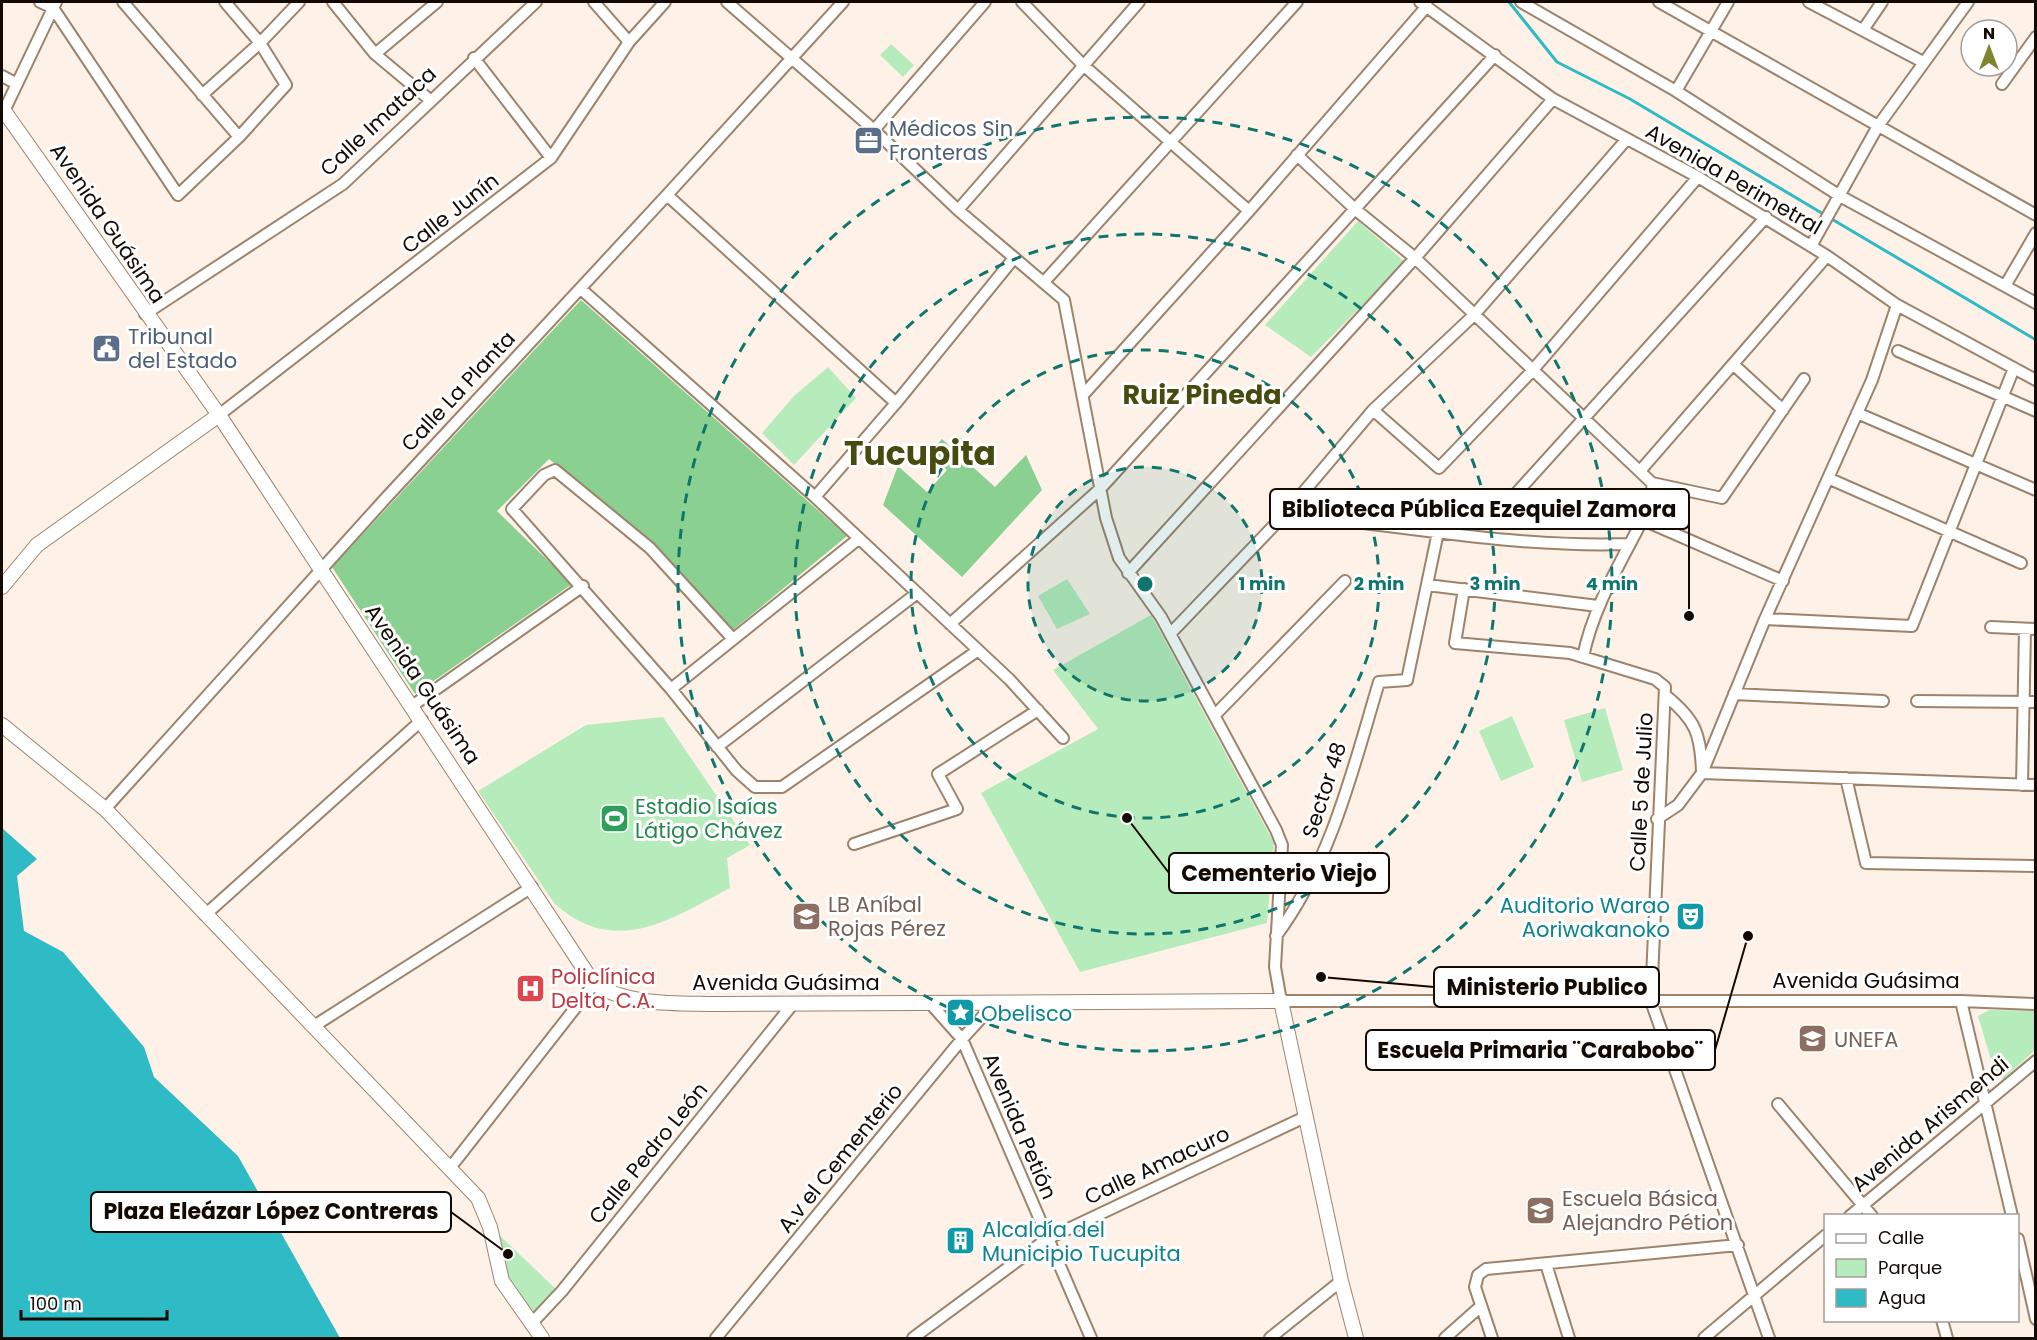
<svg xmlns="http://www.w3.org/2000/svg" width="2037" height="1340" viewBox="0 0 2037 1340" font-family="Poppins,sans-serif">
<style>
.green{fill:#b6ebbb}
.forest{fill:#8ad091}
.water{fill:#2ebbc5}
.lines{fill:none;stroke-linecap:round;stroke-linejoin:round}
.stream{stroke:#2ebbc5;stroke-width:3}
.minor-casing{stroke:#9d836c;stroke-width:14}
.major-casing{stroke:#9d836c;stroke-width:16}
.minor{stroke:#fff;stroke-width:10}
.major{stroke:#fff;stroke-width:14}
.ring{fill:none;stroke:#0f766e;stroke-width:3;stroke-dasharray:10 8}
.labels{text-anchor:middle;dominant-baseline:central;stroke-width:6;stroke-linejoin:round;paint-order:stroke}
.street-label{font-size:21px;fill:#130a03;stroke:#fff}
.service-label{font-size:21px;fill:#4e5e75;stroke:#fff;text-anchor:start}
.leisure-label{font-size:21px;fill:#27864d;stroke:#fff;text-anchor:start}
.education-label{font-size:21px;fill:#785e54;stroke:#fff;text-anchor:start}
.culture-label{font-size:21px;fill:#0d838f;stroke:#fff;text-anchor:start}
.health-label{font-size:21px;fill:#be3a42;stroke:#fff;text-anchor:start}
.district-label{font-size:27px;font-weight:bold;fill:#484b0f;stroke:#fff}
.town-label{font-size:33px;font-weight:bold;fill:#484b0f;stroke:#fff}
.centre{fill:#0f766e;stroke:#fff;stroke-width:3}
.ring-label{font-size:18px;text-anchor:middle;font-weight:bold;fill:#0f766e;stroke:#fff;stroke-width:6;stroke-linejoin:round;paint-order:stroke}
.leader{fill:none;stroke:#130a03;stroke-width:2}
.callout-dot{fill:#130a03;stroke:#fff;stroke-width:2}
.callout{fill:#fff;stroke:#130a03;stroke-width:2}
.callout-label{font-size:22px;text-anchor:middle;font-weight:bold;fill:#130a03}
</style>
<rect width="100%" height="100%" fill="#fef2e8"/>
<path class="green" d="M891 44 914 65 903 77 880 55Z
M1358 221 1405 262 1311 357 1265 325Z
M828 367 856 398 794 465 762 433 794 396Z
M1067 579 1090 614 1057 629 1038 596Z
M1151 615 1274 843 1267 923 1080 972 981 793 1098 729 1053 670Z
M1605 708 1623 770 1582 782 1564 720Z
M1512 716 1534 767 1501 781 1479 731Z
M663 717 750 845 727 858 730 888C669 920 615 958 554 903L478 791 586 725Z
M1989 1010 2035 1011V1050L2003 1079 1995 1074 1978 1016Z
M491 1227 558 1291 531 1324 502 1281Z"/>
<path class="forest" d="M581 300 847 536 733 630 655 545 549 459 497 511 572 584 415 694 332 567Z
M942 439 995 487 1026 455 1042 490 962 577 883 505 898 466 927 492 947 470 929 453Z"/>
<path class="water" d="M2 828 37 859 17 876 24 931 63 952 144 1047 154 1077 238 1156 340 1338H2Z"/>
<g class="lines">
<path class="stream" d="M1509 2 1557 62 1630 99 1825 215
M1830 218 2036 340"/>
<defs>
<path id="minor" d="M40 2 53 8 178 195 239 137 286 85 260 43 225 2
M123 2 239 137
M333 2 375 54 430 100
M594 2 629 42
M727 2 874 130 958 210 1064 300 1106 518 1119 558 1161 617 1276 830 1282 845 1275 967 1281 1001H1961L2036 1004
M1022 2 1082 64 1249 211
M1420 2 1553 99 1698 177 1827 256 1897 305 2036 380
M1521 2 1676 91 1840 196 2036 303
M1659 2 2036 215
M1809 2 1923 62
M1863 30 1882 2
M375 54 437 2
M474 58 551 158
M2 76 17 84
M2002 84 2036 37
M1676 91 1728 2
M202 95 260 43 299 2
M5 109 56 2
M874 130 985 2
M1297 155 1356 210 1415 258 1652 483 1722 498 1804 379
M667 195 896 403
M958 210 1139 2
M1811 246 1878 126 1968 2
M1044 282 1297 2
M2005 286 2036 233
M581 289 815 497 1010 680 1063 738
M145 314 343 184 536 2
M1898 351 2036 411
M1734 365 1783 410
M1083 395 1249 211 1427 6
M1373 410 1439 468 1532 371 1698 177
M1857 413 2036 490
M219 415 551 158 629 42 665 2
M1640 471 1827 256
M1830 479 2021 563
M815 497 896 403 1014 258
M1511 499 1766 217
M1285 514C1399 525 1513 548 1628 544
M1643 520 1783 581
M1128 573 1415 258 1553 99
M1427 585 1598 606
M1464 589 1455 643 1570 653 1655 679 1665 687 1651 1001 1769 1338
M1765 619 1912 626 2014 368
M950 624 1101 488 1495 55
M1991 627 2036 629
M1170 634 1285 514 1373 410 1474 315 1626 140
M733 639 650 548 555 470 544 475 512 509 671 689 737 771 755 787H782L977 651
M1583 657C1595 598 1629 551 1653 498L1652 483
M671 689 857 540
M1734 694 1883 701
M1666 696C1696 720 1701 735 1702 773L2036 785
M1917 701 2036 702
M412 706 583 586
M1215 715 1345 581
M717 747 916 594
M1846 778 1866 863 2036 866
M2022 785 2025 629
M105 809 385 499 667 195 843 2
M1657 819 1678 805 1702 773 1765 619 1872 380 1897 305
M854 844 957 809 938 774 1038 710
M205 915 422 720
M1276 936C1331 862 1353 769 1379 682L1407 680 1438 532
M1961 1001 2012 1216
M930 1003 962 1039 1091 1338
M314 1026 532 887
M1778 1104 1872 1216
M450 1168 594 984
M1850 1216 2036 1061
M2018 1239 2036 1319
M1540 1264H1546L1569 1338
M1942 1320 1947 1338
M531 1324 562 1291 792 1005
M716 1338 962 1039 995 1003
M913 1338 1047 1239 1305 1117
M1270 1338 1341 1281
M1445 1338 1481 1306 1480 1302
M1492 1338 1475 1287 1478 1275 1486 1269 1738 1245
M1704 1338 1826 1235"/>
<path id="major" d="M2 108 219 415 594 984C630 1006 676 1003 716 1004L1281 1001 1341 1281 1356 1338
M2 587 37 545 219 415
M2 725 105 809 478 1198 490 1227 502 1281 542 1338"/>
</defs>
<use href="#minor" class="minor-casing"/>
<use href="#major" class="major-casing"/>
<use href="#minor" class="minor"/>
<use href="#major" class="major"/>
</g>
<circle cx="1145" cy="584" r="117" fill="#0f766e" fill-opacity=".12"/>
<g class="ring">
<circle cx="1145" cy="584" r="117"/>
<circle cx="1145" cy="584" r="234"/>
<circle cx="1145" cy="584" r="350"/>
<circle cx="1145" cy="584" r="467"/>
</g>
<defs>
<symbol id="office-square" viewBox="-11 -11 22 22"><rect x="-9" y="-9" width="18" height="18" rx="4" fill="#5c6f8a" stroke="#fff"/><path d="M-6-3h4V-5.5h4V-3h4V5H-6ZM-1-4.5V-3h2v-1.5ZM-6 0V1H6V0Z" fill="#fff"/></symbol>
<symbol id="civic-square" viewBox="-11 -11 22 22"><rect x="-9" y="-9" width="18" height="18" rx="4" fill="#5c6f8a" stroke="#fff"/><path d="M-.6-6.5H3V-4.5H.6V-3L4-1V1h2V6H-6V1h2V-1L-.6-3ZM-1.2 2.5V6h2.4V2.5Z" fill="#fff"/></symbol>
<symbol id="stadium-square" viewBox="-11 -11 22 22"><rect x="-9" y="-9" width="18" height="18" rx="4" fill="#2e9e5b" stroke="#fff"/><path d="M0-5a6.5 5 0 1 0 0 10a6.5 5 0 1 0 0-10ZM-3.5-1.8h7v3.6h-7Z" fill="#fff"/></symbol>
<symbol id="school-square" viewBox="-11 -11 22 22"><rect x="-9" y="-9" width="18" height="18" rx="4" fill="#8d6e63" stroke="#fff"/><path d="M0-5L7-2L0 1L-7-2ZM-4 1L0 2.5L4 1V4Q0 6-4 4Z" fill="#fff"/></symbol>
<symbol id="theatre-square" viewBox="-11 -11 22 22"><rect x="-9" y="-9" width="18" height="18" rx="4" fill="#0f9aa8" stroke="#fff"/><path d="M-5-5.5Q0-4 5-5.5V0Q5 5 0 6Q-5 5-5 0ZM-3.3-2.5H-1v1.5H-3.3ZM1-2.5H3.3v1.5H1ZM-2.8 1Q0 5.5 2.8 1Z" fill="#fff"/></symbol>
<symbol id="hospital-square" viewBox="-11 -11 22 22"><rect x="-9" y="-9" width="18" height="18" rx="4" fill="#e0444e" stroke="#fff"/><path d="M-5-5h3v3.5h4V-5h3V5h-3V1.5h-4V5h-3Z" fill="#fff"/></symbol>
<symbol id="sight-square" viewBox="-11 -11 22 22"><rect x="-9" y="-9" width="18" height="18" rx="4" fill="#0f9aa8" stroke="#fff"/><path d="M0-6L1.8-2.2L6-1.7L2.9 1.2L3.7 5.4L0 3.3L-3.7 5.4L-2.9 1.2L-6-1.7L-1.8-2.2Z" fill="#fff"/></symbol>
<symbol id="university-square" viewBox="-11 -11 22 22"><rect x="-9" y="-9" width="18" height="18" rx="4" fill="#8d6e63" stroke="#fff"/><path d="M0-5L7-2L0 1L-7-2ZM-4 1L0 2.5L4 1V4Q0 6-4 4Z" fill="#fff"/></symbol>
<symbol id="building-square" viewBox="-11 -11 22 22"><rect x="-9" y="-9" width="18" height="18" rx="4" fill="#0f9aa8" stroke="#fff"/><path d="M-4-6H4V6H1V3H-1V6H-4ZM-2.5-4.3h1.7v1.8h-1.7ZM.8-4.3h1.7v1.8H.8ZM-2.5-1h1.7V.8h-1.7ZM.8-1h1.7V.8H.8Z" fill="#fff"/></symbol>
</defs>
<g fill-rule="evenodd">
<use href="#office-square" x="852" y="124" width="33" height="33"/>
<use href="#civic-square" x="90" y="332" width="33" height="33"/>
<use href="#stadium-square" x="598" y="802" width="33" height="33"/>
<use href="#school-square" x="790" y="900" width="33" height="33"/>
<use href="#theatre-square" x="1674" y="900" width="33" height="33"/>
<use href="#hospital-square" x="514" y="972" width="33" height="33"/>
<use href="#sight-square" x="944" y="996" width="33" height="33"/>
<use href="#university-square" x="1796" y="1022" width="33" height="33"/>
<use href="#school-square" x="1524" y="1194" width="33" height="33"/>
<use href="#building-square" x="944" y="1224" width="33" height="33"/>
</g>
<g class="labels">
<g class="street-label">
<text transform="translate(378 121) rotate(-43)">Calle Imataca</text>
<text transform="translate(1734 179) rotate(30)">Avenida Perimetral</text>
<text transform="translate(450 213) rotate(-38)">Calle Junín</text>
<text transform="translate(108 223) rotate(56)">Avenida Guásima</text>
<text transform="translate(458 391) rotate(-47)">Calle La Planta</text>
<text transform="translate(423 684) rotate(56)">Avenida Guásima</text>
<text transform="translate(1324 790) rotate(-72)">Sector 48</text>
<text transform="translate(1641 792) rotate(-87)">Calle 5 de Julio</text>
<text x="1866" y="980">Avenida Guásima</text>
<text x="786" y="982">Avenida Guásima</text>
<text transform="translate(1930 1124) rotate(-40)">Avenida Arismendi</text>
<text transform="translate(1020 1126) rotate(67)">Avenida Petión</text>
<text transform="translate(648 1153) rotate(-51)">Calle Pedro León</text>
<text transform="translate(840 1158) rotate(-51)">A.v el Cementerio</text>
<text transform="translate(1157 1165) rotate(-25)">Calle Amacuro</text>
</g>
<g class="service-label">
<text x="889" y="128">Médicos Sin<tspan x="889" dy="24">Fronteras</tspan></text>
<text x="128" y="336">Tribunal<tspan x="128" dy="24">del Estado</tspan></text>
</g>
<g class="leisure-label">
<text x="635" y="806">Estadio Isaías<tspan x="635" dy="24">Látigo Chávez</tspan></text>
</g>
<g class="education-label">
<text x="828" y="904">LB Aníbal<tspan x="828" dy="24">Rojas Pérez</tspan></text>
<text x="1834" y="1039">UNEFA</text>
<text x="1562" y="1198">Escuela Básica<tspan x="1562" dy="24">Alejandro Pétion</tspan></text>
</g>
<g class="culture-label">
<text x="1670" y="905" text-anchor="end">Auditorio Warao<tspan x="1670" dy="24">Aoriwakanoko</tspan></text>
<text x="981" y="1013">Obelisco</text>
<text x="982" y="1229">Alcaldía del<tspan x="982" dy="24">Municipio Tucupita</tspan></text>
</g>
<g class="health-label">
<text x="551" y="976">Policlínica<tspan x="551" dy="24">Delta, C.A.</tspan></text>
</g>
<g class="district-label">
<text x="1202" y="394">Ruiz Pineda</text>
</g>
<g class="town-label">
<text x="920" y="453">Tucupita</text>
</g>
</g>
<circle cx="1145" cy="584" r="9" class="centre"/>
<g class="ring-label">
<text x="1262" y="590">1 min</text>
<text x="1379" y="590">2 min</text>
<text x="1495" y="590">3 min</text>
<text x="1612" y="590">4 min</text>
</g>
<path class="leader" d="M1689 616L1689 509M1127 818L1169 873M1321 977L1434 987M1748 936L1715 1050M508 1254L451 1212"/>
<g class="callout-dot">
<circle cx="1689" cy="616" r="6"/>
<circle cx="1127" cy="818" r="6"/>
<circle cx="1321" cy="977" r="6"/>
<circle cx="1748" cy="936" r="6"/>
<circle cx="508" cy="1254" r="6"/>
</g>
<g class="callout">
<rect x="1270" y="489" width="419" height="40" rx="6"/>
<rect x="1169" y="853" width="220" height="40" rx="6"/>
<rect x="1434" y="967" width="225" height="40" rx="6"/>
<rect x="1366" y="1030" width="349" height="40" rx="6"/>
<rect x="91" y="1192" width="360" height="40" rx="6"/>
</g>
<g class="callout-label">
<text x="1479" y="517">Biblioteca Pública Ezequiel Zamora</text>
<text x="1279" y="881">Cementerio Viejo</text>
<text x="1547" y="995">Ministerio Publico</text>
<text x="1540" y="1058">Escuela Primaria ¨Carabobo¨</text>
<text x="271" y="1219">Plaza Eleázar López Contreras</text>
</g>
<rect width="2037" height="1340" fill="none" stroke="#130a03" stroke-width="6"/>
<rect x="1824" y="1214" width="195" height="108" fill="#ffffff" stroke="#a19d9a" stroke-width="1.5"/>
<rect x="1836" y="1234" width="30" height="9" fill="#ffffff" stroke="#a19d9a" stroke-width="1.5"/>
<text x="1878" y="1244" font-size="18" fill="#130a03">Calle</text>
<rect x="1836" y="1259" width="30" height="18" fill="#b6ebbb" stroke="#a19d9a" stroke-width="1.5"/>
<text x="1878" y="1274" font-size="18" fill="#130a03">Parque</text>
<rect x="1836" y="1289" width="30" height="18" fill="#2ebbc5" stroke="#a19d9a" stroke-width="1.5"/>
<text x="1878" y="1304" font-size="18" fill="#130a03">Agua</text>
<g transform="translate(1989 48)"><circle r="28" fill="#ffffff" stroke="#a19d9a" stroke-width="1.5"/>
<path d="M0-4.5L10 22L0 15L-10 22Z" fill="#7e842f"/>
<text y="-9" font-size="16" font-weight="bold" text-anchor="middle" fill="#130a03">N</text>
</g>
<path d="M21 1310v9h146v-9" fill="none" stroke="#130a03" stroke-width="3"/>
<text x="30" y="1310" font-size="18" fill="#130a03" stroke="#ffffff" stroke-width="4.5" paint-order="stroke">100 m</text>
</svg>
